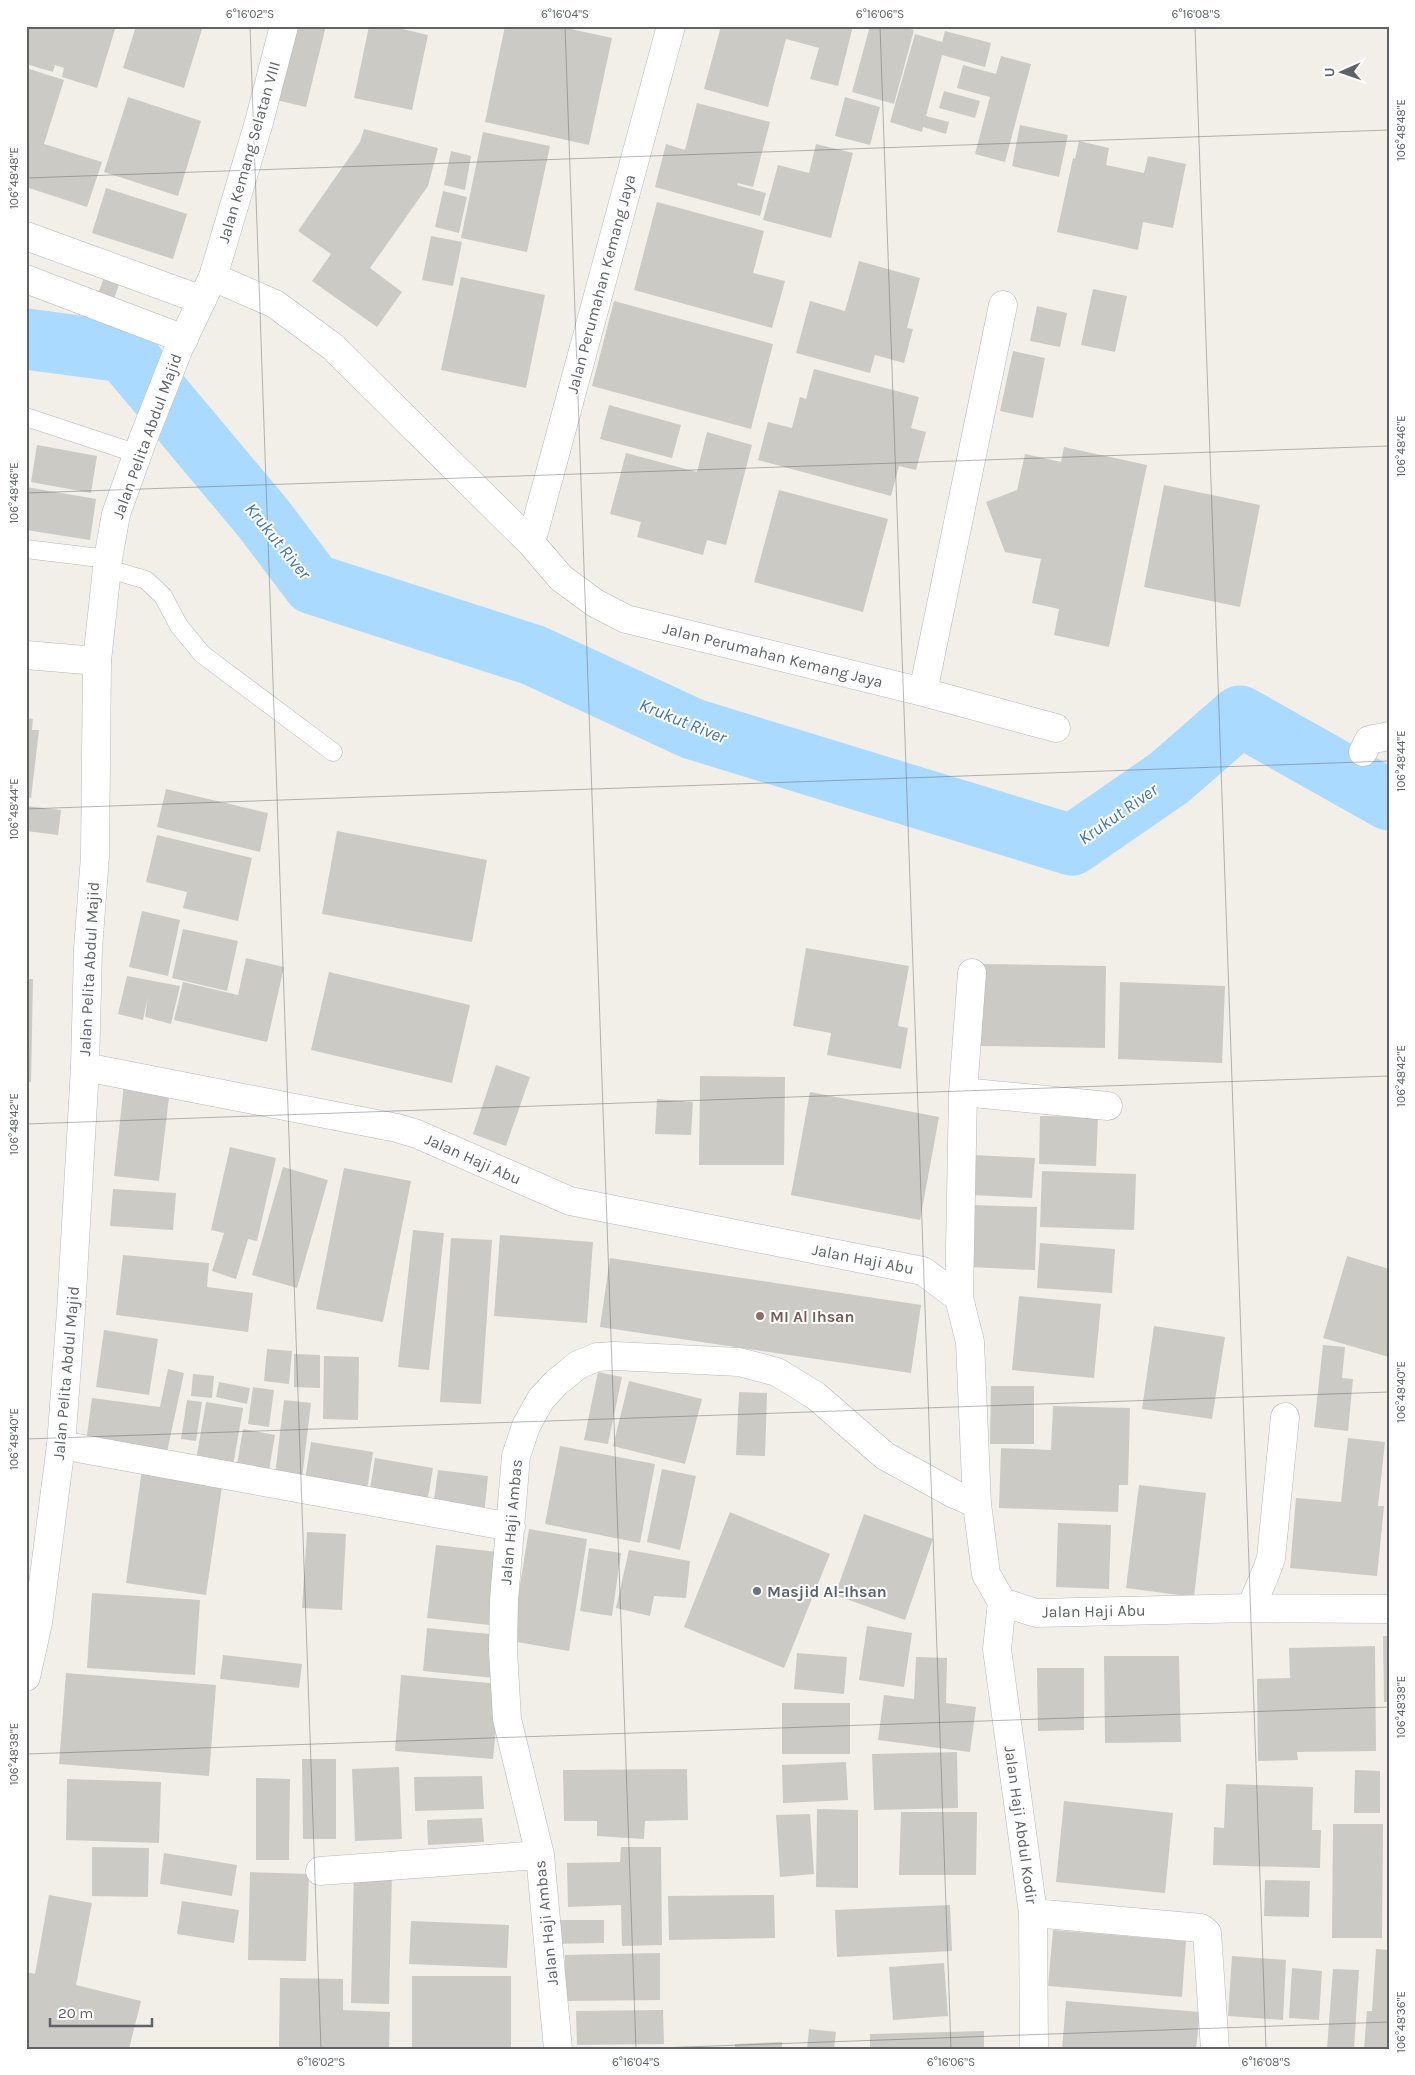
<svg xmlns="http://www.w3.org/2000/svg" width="1415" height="2075" viewBox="0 0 1415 2075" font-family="Karla,sans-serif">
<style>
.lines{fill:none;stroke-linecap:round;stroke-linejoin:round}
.river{stroke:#aadaff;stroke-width:61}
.building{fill:#cccac5}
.lane-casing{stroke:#b5b8bc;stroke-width:19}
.street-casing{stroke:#b5b8bc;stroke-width:29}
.secondary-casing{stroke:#b6babf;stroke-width:29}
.lane{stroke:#fff;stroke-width:18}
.street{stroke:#fff;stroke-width:28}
.secondary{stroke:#fff;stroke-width:28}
.ticks{fill:none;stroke:#5f6368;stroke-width:1;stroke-opacity:0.45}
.education-dot{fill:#8d6e63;stroke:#fff;stroke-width:2}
.worship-dot{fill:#6b7280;stroke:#fff;stroke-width:2}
.labels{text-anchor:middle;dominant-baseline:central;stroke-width:4;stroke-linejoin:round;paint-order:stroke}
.street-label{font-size:16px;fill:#5f6368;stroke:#fff}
.education-label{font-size:16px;font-weight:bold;fill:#785e54;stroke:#fff;text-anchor:start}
.worship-label{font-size:16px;font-weight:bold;fill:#5b616d;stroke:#fff;text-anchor:start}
.water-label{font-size:18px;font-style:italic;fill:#4174aa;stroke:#fff}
.neatline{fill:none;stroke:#5f6368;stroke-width:2}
.ticks-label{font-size:12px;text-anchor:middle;fill:#5f6368}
</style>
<rect width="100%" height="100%" fill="#f1efe8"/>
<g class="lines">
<path class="river" d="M26 339 124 352 263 518 313 584 533 655 693 729 1072 845 1169 778 1240 716 1389 800"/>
</g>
<path class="building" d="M26 26H116L97 88 62 77 64 68 55 65 53 72 26 64Z
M136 26H203L184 88 123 68Z
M290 26H326L306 107 272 99Z
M369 26H389L428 35 412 110 354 98Z
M505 26H557L612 38 589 145 485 122Z
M721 26H853L838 86 810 79 819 48 786 39 768 107 704 89Z
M870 26H899L914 30 894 104 852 92Z
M945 31 991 43 985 67 942 55 926 116 949 122 946 134 923 127 922 132 890 122 915 34 942 42Z
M1001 56 1031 64 1005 162 975 154 990 97 957 88 963 65 996 74Z
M26 68 64 80 44 144 102 162 87 207 26 187Z
M944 91 980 101 975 118 939 108Z
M128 97 201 121 178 196 104 172Z
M845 97 880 107 870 145 835 136Z
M697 103 770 122 753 187 738 183 737 185 766 193 760 216 655 187 666 144 685 150Z
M1020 125 1068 135 1059 177 1012 166Z
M364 129 438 148 428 186 370 268 402 292 377 327 312 281 331 254 298 231 360 142Z
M483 132 550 146 527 252 461 238Z
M1079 141 1109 148 1106 165 1144 173 1148 156 1186 164 1173 228 1143 222 1138 250 1057 232 1073 158 1075 159Z
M816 144 853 153 831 238 763 220 778 165 809 173Z
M451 151 471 156 465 190 444 185Z
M106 188 187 214 173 259 92 233Z
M443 191 467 197 459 233 435 227Z
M657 202 764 231 753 273 785 281 772 328 634 290Z
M431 236 462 242 453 286 422 280Z
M859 261 920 278 907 328 913 329 904 363 875 355 870 373 796 353 810 301 845 311Z
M105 275 120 281 112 305 96 299Z
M461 277 545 295 526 388 441 370Z
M1093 289 1127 296 1115 352 1081 345Z
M614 301 773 344 751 429 592 386Z
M1037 306 1067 313 1060 347 1030 341Z
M1013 351 1045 358 1033 418 1000 411Z
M814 369 919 397 911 428 926 432 916 470 899 466 891 496 758 460 768 422 792 428 800 397 806 399Z
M609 405 681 425 672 458 600 439Z
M707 432 752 445 726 545 707 540 703 555 637 537 641 522 610 514 626 453 697 472Z
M37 445 97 456 91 493 31 482Z
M1064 447 1147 465 1109 647 1054 635 1059 609 1032 603 1041 559 1005 552 986 502 1017 490 1025 454 1061 462Z
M1164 485 1260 505 1240 607 1144 587Z
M26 487 96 499 90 540 26 530Z
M779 490 888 519 863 612 754 582Z
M26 718 33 719 32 730H39L31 798 26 797Z
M166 789 268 813 260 852 157 827Z
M26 806 61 810 58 835 26 831Z
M337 831 487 860 472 942 322 914Z
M157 835 252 858 238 921 183 908 187 892 146 882Z
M142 911 180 920 168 976 129 967Z
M183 929 238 941 227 991 172 978Z
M806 948 909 966 898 1026 908 1028 901 1069 827 1055 831 1033 793 1026Z
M246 958 284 967 267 1042 174 1020 183 982 238 995Z
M981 964 1106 966 1105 1048 979 1046Z
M329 972 470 1005 452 1083 311 1050Z
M127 976 180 986 171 1024 145 1017 148 997 143 1020 118 1014Z
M26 979H33L31 1082H26Z
M1120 982 1225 986 1222 1063 1118 1059Z
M496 1065 530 1077 506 1146 473 1134Z
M700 1076 785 1077 784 1165H699Z
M124 1084 170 1089 159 1181 114 1176Z
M810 1092 939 1117 920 1220 791 1195Z
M657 1099 693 1102 691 1135 655 1134Z
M1040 1116 1098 1117 1096 1166 1039 1164Z
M230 1147 276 1158 257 1241 248 1239 236 1279 212 1271 224 1233 211 1230Z
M974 1155 1035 1158 1032 1198 972 1195Z
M283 1167 328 1180 297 1288 252 1275Z
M344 1168 411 1181 383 1322 316 1309Z
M1042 1171 1136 1174 1134 1230 1040 1227Z
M113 1189 176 1193 173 1230 110 1226Z
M972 1205 1037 1207 1035 1270 969 1267Z
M413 1230 444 1233 429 1370 398 1367Z
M500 1235 593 1242 587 1323 494 1316Z
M451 1238 492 1240 481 1404 440 1402Z
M1040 1243 1115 1249 1112 1293 1037 1288Z
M123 1255 209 1263 207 1287 253 1293 248 1332 116 1315Z
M1347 1256 1389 1269V1357L1323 1338Z
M610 1258 921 1305 911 1373 600 1327Z
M1019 1296 1101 1304 1094 1378 1012 1370Z
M1154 1326 1225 1337 1212 1419 1142 1409Z
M104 1330 158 1339 149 1395 96 1387Z
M1323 1345 1345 1347 1342 1378 1353 1379 1348 1431 1314 1427Z
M267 1349 292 1351 289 1384 264 1381Z
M294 1354 320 1355V1388L294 1387Z
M324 1356 359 1357 358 1420 323 1419Z
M168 1369 184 1373 167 1452 86 1442 92 1398 160 1407Z
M598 1372 622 1377 608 1444 584 1440Z
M193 1374 214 1376 212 1398 191 1396Z
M629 1381 702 1399 685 1464 613 1446Z
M219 1382 250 1388 247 1404 216 1397Z
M991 1386H1034V1444H990Z
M253 1387 274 1390 269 1427 248 1424Z
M739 1392 767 1393 765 1456 736 1455Z
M187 1400 202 1402 196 1441 181 1439Z
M284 1400 311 1403 302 1478 275 1475Z
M206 1402 243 1408 233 1466 196 1460Z
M1053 1406 1130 1408 1128 1485H1119L1118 1512 999 1508 1001 1448 1051 1450Z
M243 1429 275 1435 268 1476 236 1471Z
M1348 1438 1385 1442 1378 1506H1384L1377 1576 1290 1568 1296 1498 1341 1502Z
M311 1442 373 1452 366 1496 304 1486Z
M560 1446 655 1464 640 1543 545 1524Z
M375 1458 433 1468 426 1509 368 1501Z
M142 1469 223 1480 206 1595 126 1583Z
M662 1469 696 1476 680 1550 647 1542Z
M438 1470 488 1476 484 1515 433 1508Z
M1139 1485 1206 1493 1194 1597 1126 1588Z
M730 1512 830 1554 784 1668 684 1627Z
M864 1514 933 1539 905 1620 835 1595Z
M1058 1523 1111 1525 1109 1589 1056 1587Z
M529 1529 587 1539 569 1651 511 1641Z
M307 1532 346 1534 342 1610 302 1608Z
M436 1545 506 1553 498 1626 427 1618Z
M589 1548 621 1553 612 1616 580 1611Z
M629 1550 690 1561 686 1598 654 1596 650 1616 616 1608Z
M92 1593 200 1600 195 1675 87 1668Z
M867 1626 912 1633 904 1687 859 1680Z
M427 1628 500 1635 495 1678 423 1671Z
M1383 1636H1389V1702H1384Z
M1375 1646 1376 1751 1297 1752 1298 1760 1258 1761 1257 1679 1290 1678 1289 1648Z
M797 1653 847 1657 844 1694 794 1689Z
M223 1655 302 1664 299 1688 220 1679Z
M1104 1656H1179L1181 1742 1105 1743Z
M916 1657 947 1658 946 1703 976 1707 970 1752 878 1740 884 1695 914 1699Z
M1037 1668H1084V1730L1038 1731Z
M66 1673 216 1685 209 1776 59 1764Z
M401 1675 500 1684 493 1759 395 1751Z
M782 1703H850V1754H782Z
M957 1752 958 1808 874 1810 872 1754Z
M302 1759H336V1839H303Z
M846 1762 848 1800 783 1803 782 1765Z
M399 1767 402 1839 355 1841 352 1769Z
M687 1769 688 1820 645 1821 644 1839 597 1836V1821H564L563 1770Z
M1355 1770 1380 1771V1813H1354Z
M482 1776 484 1809 415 1811 414 1777Z
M256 1778 290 1779 289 1860H256Z
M67 1779 161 1782 159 1843 66 1840Z
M1226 1784 1313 1787 1312 1830H1321L1320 1868 1213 1865 1214 1827 1224 1828Z
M1064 1801 1173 1813 1165 1893 1056 1882Z
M817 1809 858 1810V1888L816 1887Z
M901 1812H977L976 1875H899Z
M810 1814 814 1874 780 1877 776 1815Z
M482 1818 484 1842 428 1845 427 1820Z
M1333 1824H1383L1382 1938H1332Z
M92 1847 149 1848 148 1897 92 1896Z
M621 1847H661L662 1945 622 1946 621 1905 568 1907 567 1863 620 1862Z
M164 1853 237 1865 232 1896 160 1884Z
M250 1872 309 1874 306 1961 248 1960Z
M354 1872 392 1873 389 2004 351 2003Z
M1265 1880 1310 1881 1309 1917 1264 1916Z
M49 1895 92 1903 76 1985 141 2001 129 2049H26V1972L35 1974Z
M774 1895 775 1938 669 1940 668 1896Z
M182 1901 239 1910 234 1943 177 1934Z
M950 1905 952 1951 837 1957 835 1910Z
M552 1920H604V1943L553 1944Z
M411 1921 509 1925 507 1968 409 1964Z
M1053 1930 1186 1941 1182 1997 1048 1986Z
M1376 1949 1389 1950V2049H1364L1367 2011H1372Z
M660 1953V2000L565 2001V1955Z
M1232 1956 1286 1960 1283 2020 1228 2016Z
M944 1963 948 2016 893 2020 889 1967Z
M1292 1968 1322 1971 1319 2020 1289 2018Z
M1333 1969 1359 1970 1354 2049H1327Z
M412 1976H511V2049H412Z
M280 1978 343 1979V2010L390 2012 389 2049H279Z
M1066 2001 1200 2012 1196 2049H1062Z
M663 2010 664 2044 577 2045 576 2011Z
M809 2029 836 2032 834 2049H807Z
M984 2031V2049H870V2034Z
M782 2042V2049H735V2044Z"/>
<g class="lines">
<defs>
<path id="lane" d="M26 417 138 454
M26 549 108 559
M106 568 146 580 163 596 179 626 202 654 333 752"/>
<path id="street" d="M26 236 202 300
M213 277 275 304 333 347 531 543 561 578 595 603 626 619 923 692 1056 728
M26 279 184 339
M531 543 671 26
M26 655 97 661
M923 692 1003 305
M1363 752 1369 740 1389 736
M85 1067 397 1128 417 1134 570 1201 923 1271 959 1298 970 1342 977 1504 986 1574 1002 1602 1036 1613 1251 1608 1389 1609
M963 1092 1108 1106
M959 1298 963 1092 972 973
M61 1445 511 1527
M1002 1602 997 1649 1033 1913 1034 2049
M1251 1608C1257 1591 1266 1575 1271 1558L1285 1417
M320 1871 540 1855
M1033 1913 1201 1928 1207 1933 1215 2049
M558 2049 540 1855 507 1719 503 1650 504 1600 516 1456 526 1426 541 1399 557 1382 578 1365 597 1357 615 1356 739 1362 777 1372 816 1396 885 1456 954 1494 977 1504"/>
<path id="secondary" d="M26 1677 38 1623 61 1445 71 1311 85 1067 88 949 95 856 97 661 108 559 116 514 143 439 179 348 213 277 259 122 284 26"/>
</defs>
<use href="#lane" class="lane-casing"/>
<use href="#street" class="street-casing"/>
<use href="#secondary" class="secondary-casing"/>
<use href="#lane" class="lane"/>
<use href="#street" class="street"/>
<use href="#secondary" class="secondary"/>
</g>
<path class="ticks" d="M250 26 321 2049M565 26 636 2049M880 26 951 2049M1195 26 1266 2049M26 178 1389 130M26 493 1389 446M26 809 1389 761M26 1124 1389 1076M26 1439 1389 1392M26 1754 1389 1707M629 2049 1389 2022"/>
<circle class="education-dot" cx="760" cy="1316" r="5"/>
<circle class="worship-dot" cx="757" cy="1591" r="5"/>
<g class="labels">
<g class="street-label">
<text transform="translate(249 152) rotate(-74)">Jalan Kemang Selatan VIII</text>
<text transform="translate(601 284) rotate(-75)">Jalan Perumahan Kemang Jaya</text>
<text transform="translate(147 436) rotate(-70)">Jalan Pelita Abdul Majid</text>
<text transform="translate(773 655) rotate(14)">Jalan Perumahan Kemang Jaya</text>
<text transform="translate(89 969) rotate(-87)">Jalan Pelita Abdul Majid</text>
<text transform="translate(473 1159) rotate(24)">Jalan Haji Abu</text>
<text transform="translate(863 1259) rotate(11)">Jalan Haji Abu</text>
<text transform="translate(66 1373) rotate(-85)">Jalan Pelita Abdul Majid</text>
<text transform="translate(511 1522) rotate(-85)">Jalan Haji Ambas</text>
<text transform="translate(1094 1611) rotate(-1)">Jalan Haji Abu</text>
<text transform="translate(1021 1825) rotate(82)">Jalan Haji Abdul Kodir</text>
<text transform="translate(546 1923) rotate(-96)">Jalan Haji Ambas</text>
</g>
<g class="education-label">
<text x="770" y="1316">MI Al Ihsan</text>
</g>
<g class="worship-label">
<text x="767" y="1591">Masjid Al-Ihsan</text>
</g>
<g class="water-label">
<text transform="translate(278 541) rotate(51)">Krukut River</text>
<text transform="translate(683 721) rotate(22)">Krukut River</text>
<text transform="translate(1118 814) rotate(-35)">Krukut River</text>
</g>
</g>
<rect width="1415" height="2075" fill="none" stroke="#ffffff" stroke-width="55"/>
<g transform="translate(1342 72) rotate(268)" stroke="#ffffff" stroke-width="4" paint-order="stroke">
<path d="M0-4L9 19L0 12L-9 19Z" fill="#5f6368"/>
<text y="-8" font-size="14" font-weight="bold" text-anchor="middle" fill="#5f6368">U</text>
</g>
<path d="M50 2018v8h102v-8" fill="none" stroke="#5f6368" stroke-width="2.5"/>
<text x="58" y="2018" font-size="15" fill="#5f6368" stroke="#ffffff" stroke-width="4" paint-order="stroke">20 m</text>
<rect x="28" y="28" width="1360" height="2020" class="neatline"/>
<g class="ticks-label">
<text x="250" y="18">6°16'02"S</text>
<text x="565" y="18">6°16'04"S</text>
<text x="880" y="18">6°16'06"S</text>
<text x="1196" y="18">6°16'08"S</text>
<text transform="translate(1401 130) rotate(-90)" y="4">106°48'48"E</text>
<text transform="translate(14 178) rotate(-90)" y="4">106°48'48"E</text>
<text transform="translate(1401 446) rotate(-90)" y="4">106°48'46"E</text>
<text transform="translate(14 493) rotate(-90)" y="4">106°48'46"E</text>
<text transform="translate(1401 761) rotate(-90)" y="4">106°48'44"E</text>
<text transform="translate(14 809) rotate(-90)" y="4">106°48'44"E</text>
<text transform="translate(1401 1076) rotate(-90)" y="4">106°48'42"E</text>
<text transform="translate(14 1124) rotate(-90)" y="4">106°48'42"E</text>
<text transform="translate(1401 1392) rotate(-90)" y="4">106°48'40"E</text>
<text transform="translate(14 1439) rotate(-90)" y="4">106°48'40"E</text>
<text transform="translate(1401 1707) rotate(-90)" y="4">106°48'38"E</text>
<text transform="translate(14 1754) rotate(-90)" y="4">106°48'38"E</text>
<text transform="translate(1401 2022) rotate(-90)" y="4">106°48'36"E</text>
<text x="321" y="2066">6°16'02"S</text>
<text x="636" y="2066">6°16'04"S</text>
<text x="951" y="2066">6°16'06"S</text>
<text x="1266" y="2066">6°16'08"S</text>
</g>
</svg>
